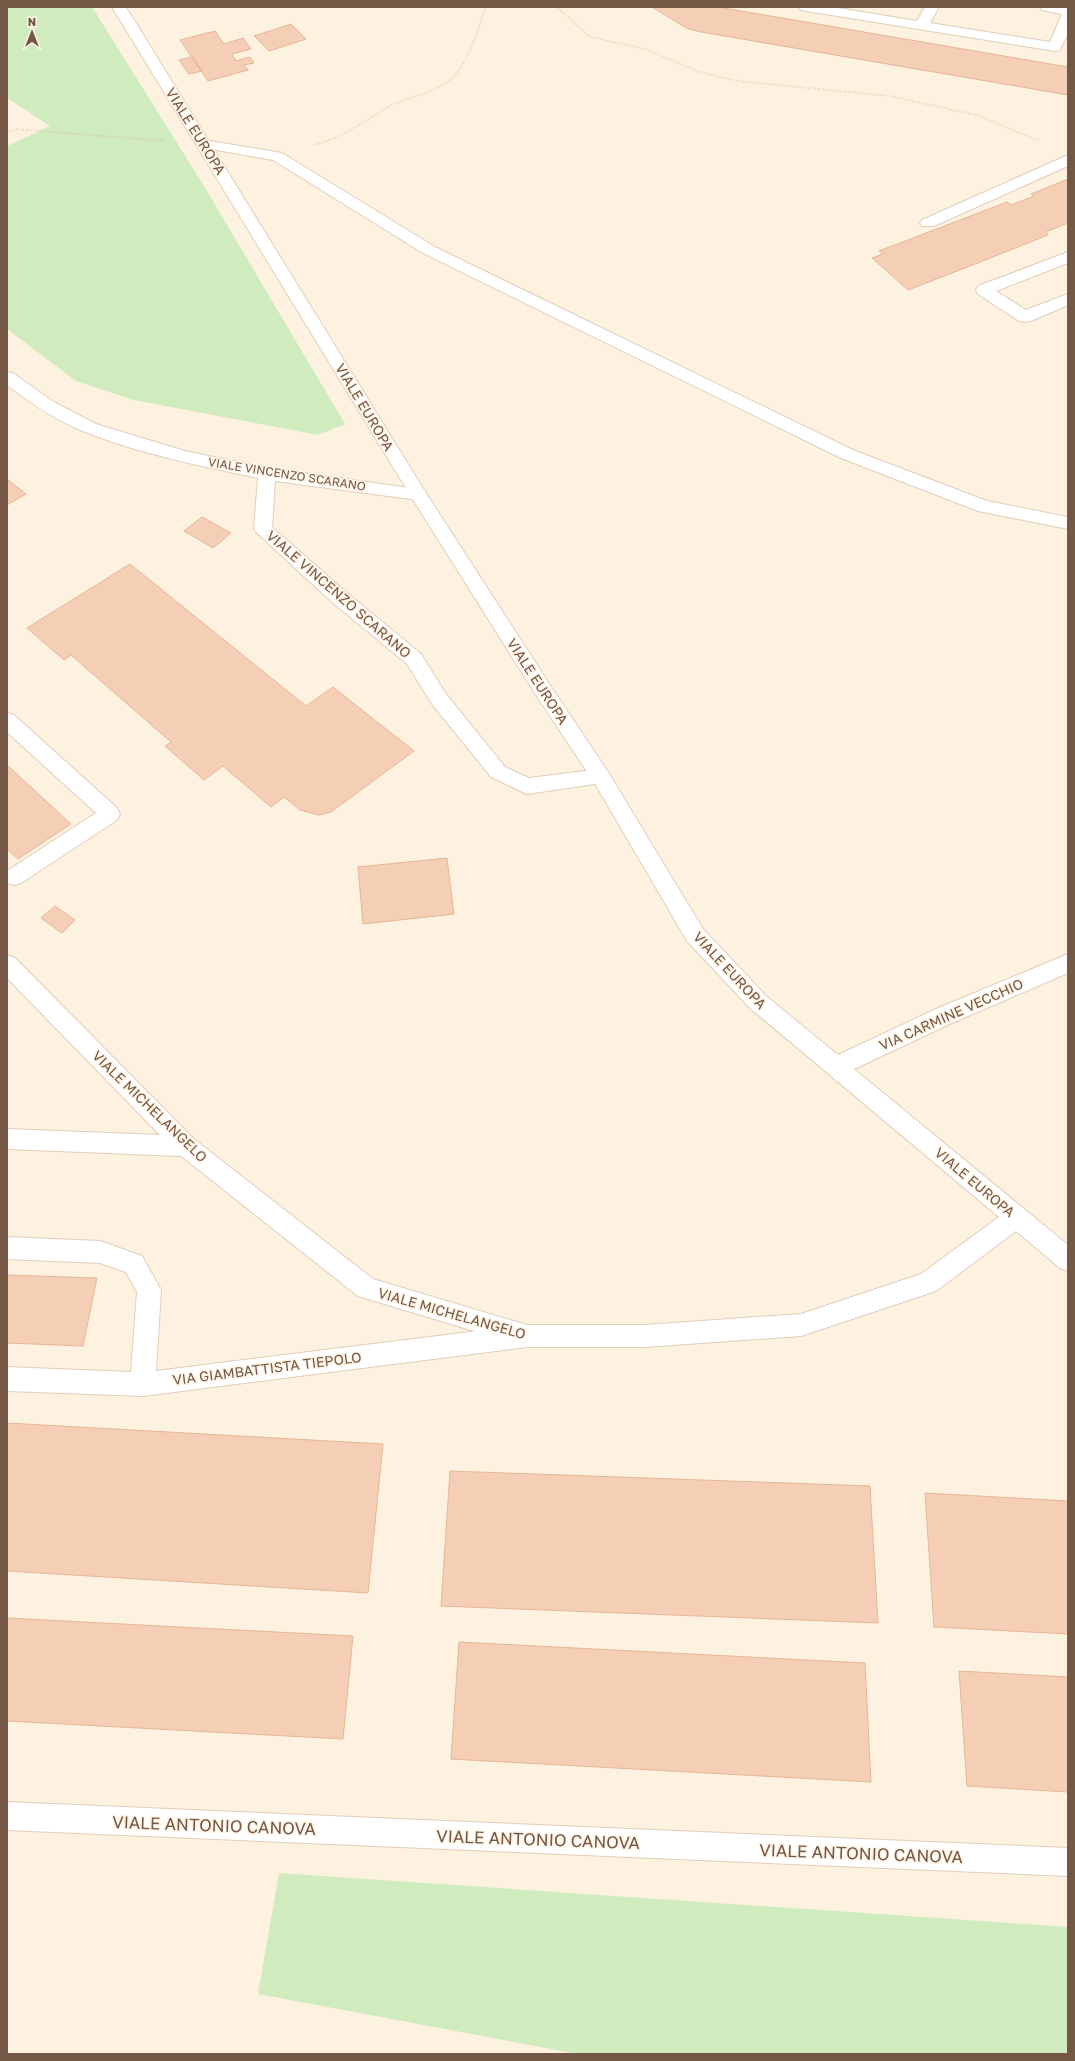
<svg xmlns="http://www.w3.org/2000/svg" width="1075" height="2061" viewBox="0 0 1075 2061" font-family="'Golos Text',sans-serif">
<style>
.green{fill:#d0ebbe}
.building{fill:#f4cfb6;stroke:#e7b596}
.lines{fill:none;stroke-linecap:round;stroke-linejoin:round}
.minor-casing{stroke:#e1cdbb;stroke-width:2}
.tertiary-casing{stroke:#e1cdbb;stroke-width:2}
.path{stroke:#d8b29a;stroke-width:2;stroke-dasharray:0.5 2;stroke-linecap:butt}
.minor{fill:#fff;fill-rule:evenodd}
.tertiary{fill:#fff;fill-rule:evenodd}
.labels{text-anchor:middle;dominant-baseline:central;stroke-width:3;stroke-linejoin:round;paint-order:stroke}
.far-street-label{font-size:12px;fill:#755746;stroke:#fff5e7}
.street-label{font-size:14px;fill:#755746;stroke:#fff5e7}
.near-street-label{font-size:17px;fill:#755746;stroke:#fff5e7}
</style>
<rect width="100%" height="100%" fill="#fdf2e0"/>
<path class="green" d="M7 7H92L204 186 345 424 318 435 134 400 76 381 7 329V146L50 126 7 98Z
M279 1873 1068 1927V2054H578L258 1994Z"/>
<path class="building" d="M652 7H718L1068 67V95L701 32 688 29Z
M291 24 306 39 269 51 254 36Z
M215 31 224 44 243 38 251 49 232 54 236 61 250 57 254 63 244 65 248 70 208 81 180 40Z
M192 57 202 71 189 74 179 60Z
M1068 179V223L1046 232 1048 235 965 268 908 290 872 258 883 254 879 251 1007 202 1011 205 1034 196 1031 194Z
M7 479 26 494 7 505Z
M202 517 231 533 213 548 184 531Z
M130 564 306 706 333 687 414 751 331 812 319 815 300 810 284 797 271 807 223 766 204 780 165 746 171 742 71 655 64 660 27 628Z
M7 765 71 824 18 859 7 849Z
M447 858 454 914 363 924 358 867Z
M55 906 75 920 62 933 41 918Z
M7 1275 97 1278 83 1346 7 1343Z
M7 1423 383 1444 368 1593 7 1571Z
M450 1471 870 1486 878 1623 441 1606Z
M925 1493 1068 1501V1634L934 1627Z
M7 1618 353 1636 343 1739 7 1721Z
M459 1642 865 1663 871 1782 451 1759Z
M959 1671 1068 1677V1792L967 1786Z"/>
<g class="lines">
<defs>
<path id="minor" d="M799 7H832L917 21 925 7H939L930 23 1050 42 1062 14 1042 10 1040 7H1068V33L1060 50 1055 51 806 11 801 10Z
M204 140 282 153 435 247 853 450 987 501 1068 517V529L978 511 841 458 423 253 273 160 199 147 197 144 199 141Z
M1068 155V166L934 226H922L920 223 922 220Z
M1068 252V263L996 291 1026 310 1068 294V305L1031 321 1025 322 1019 321 978 294 976 290 978 286Z
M7 372 13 373 52 401 96 424 185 451 267 468 424 490 427 494 424 498 418 500 275 481 272 527 346 592 421 654 446 694 505 767 529 778 601 769 608 772 611 777 608 782 527 794 491 777 432 704 407 664 332 602 257 533 254 529 258 478C200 466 141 454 85 432 57 421 31 403 7 385Z
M7 713 14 715 117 808 120 814 117 820 21 883 14 885 7 883V871L96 813 7 732Z
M7 1237 100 1241 142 1256 161 1290 156 1371 527 1325 536 1328 539 1336 536 1344 527 1347 143 1396 7 1391V1367L131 1372 137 1292 126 1272 100 1263 7 1259Z"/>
<path id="tertiary" d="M112 7H126L424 490 548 682 608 772 703 929 766 996 838 1055 936 1009 1068 954V973L952 1023 854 1069 1068 1245V1271L1060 1268 1016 1231 936 1291 801 1336 645 1347H527L358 1296 181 1156 7 1149V1129L160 1135 7 978V955L15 958 194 1139 373 1279 527 1325H645L801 1314 921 1274 999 1217 750 1008 687 941 594 782 534 692 412 498Z
M7 1802 1068 1848V1876L7 1830Z"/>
</defs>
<use href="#minor" class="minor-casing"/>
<use href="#tertiary" class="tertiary-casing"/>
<path class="path" d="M557 7 590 37 645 49 697 71 737 81 890 96 976 115 1040 141
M7 133 15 129 165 141
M314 145C343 138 365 120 390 106 409 96 442 92 456 74 469 59 479 26 486 7"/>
<use href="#minor" class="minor"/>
<use href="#tertiary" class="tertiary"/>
</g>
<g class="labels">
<g class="far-street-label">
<text transform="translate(287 474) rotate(9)">VIALE VINCENZO SCARANO</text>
</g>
<g class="street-label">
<text transform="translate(196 131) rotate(58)">VIALE EUROPA</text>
<text transform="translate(365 407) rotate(59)">VIALE EUROPA</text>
<text transform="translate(339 594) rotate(41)">VIALE VINCENZO SCARANO</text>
<text transform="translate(538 681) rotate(57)">VIALE EUROPA</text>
<text transform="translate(730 970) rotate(47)">VIALE EUROPA</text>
<text transform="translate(951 1014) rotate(-24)">VIA CARMINE VECCHIO</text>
<text transform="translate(150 1106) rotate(44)">VIALE MICHELANGELO</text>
<text transform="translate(975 1182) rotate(40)">VIALE EUROPA</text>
<text transform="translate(452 1313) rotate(16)">VIALE MICHELANGELO</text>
<text transform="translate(267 1368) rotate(-7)">VIA GIAMBATTISTA TIEPOLO</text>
</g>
<g class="near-street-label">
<text transform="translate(214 1825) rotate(2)">VIALE ANTONIO CANOVA</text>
<text transform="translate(538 1839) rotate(2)">VIALE ANTONIO CANOVA</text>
<text transform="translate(861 1853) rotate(2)">VIALE ANTONIO CANOVA</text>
</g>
</g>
<rect width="1075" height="2061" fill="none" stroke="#755746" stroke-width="16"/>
<g transform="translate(32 32)" stroke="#fff5e7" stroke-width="3" paint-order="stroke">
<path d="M0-3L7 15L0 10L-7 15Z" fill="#755746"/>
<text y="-6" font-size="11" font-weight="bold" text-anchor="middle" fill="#755746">N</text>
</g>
</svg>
